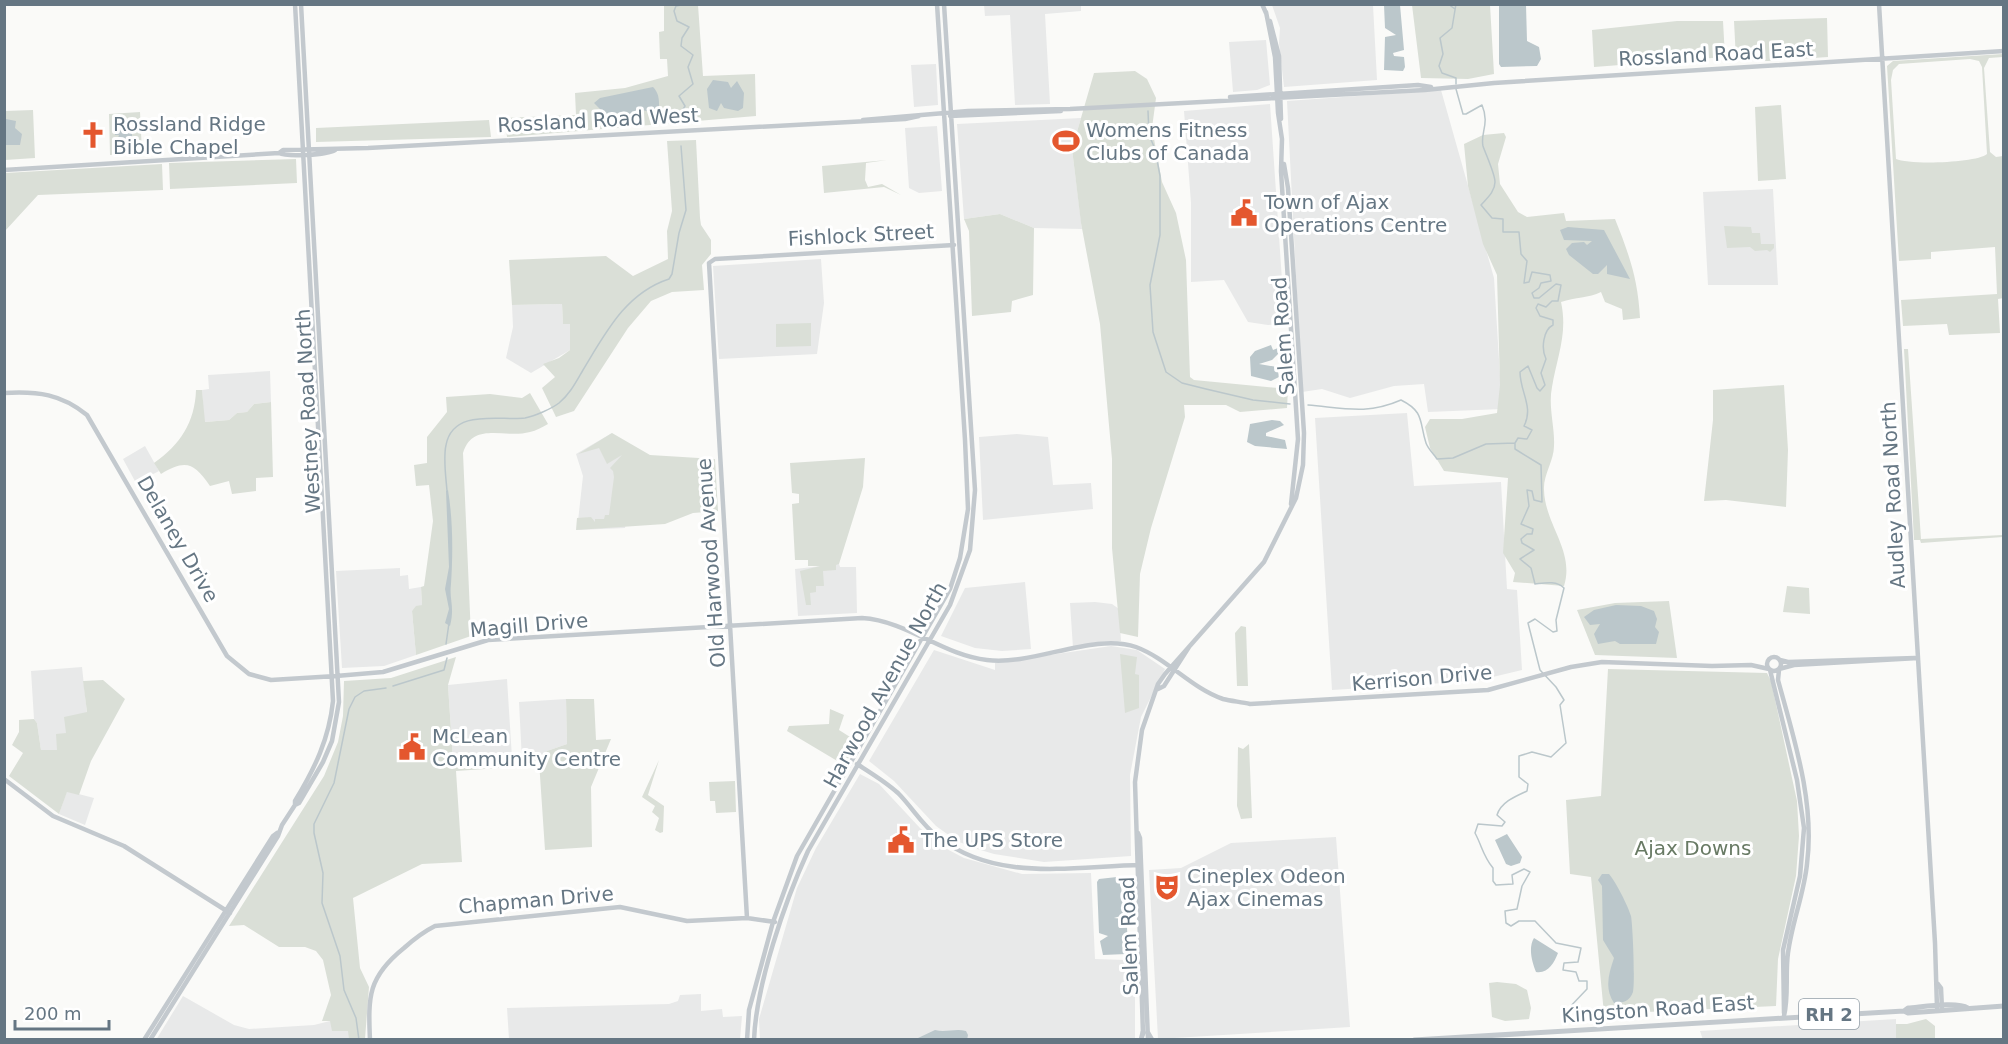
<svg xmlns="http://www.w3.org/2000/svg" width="2008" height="1044" viewBox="0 0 2008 1044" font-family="'DejaVu Sans',sans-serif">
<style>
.built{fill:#e8e9e9}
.green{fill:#dadfd7;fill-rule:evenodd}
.water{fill:#bbc7cb}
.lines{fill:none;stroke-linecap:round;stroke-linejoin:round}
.stream{stroke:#bbc7cb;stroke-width:1.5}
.secondary{stroke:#c3c9ce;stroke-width:4.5}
.primary{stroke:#c3c9ce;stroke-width:5}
.labels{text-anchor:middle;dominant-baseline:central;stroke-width:6;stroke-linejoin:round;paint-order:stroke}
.shield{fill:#fff;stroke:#939fa8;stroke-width:1.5}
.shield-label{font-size:18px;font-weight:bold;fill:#657683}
.street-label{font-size:20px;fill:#657683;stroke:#fff}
.poi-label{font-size:20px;fill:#657683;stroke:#fff;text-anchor:start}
.park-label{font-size:20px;fill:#687a64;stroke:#fff}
</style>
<rect width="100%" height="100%" fill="#fafaf8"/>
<path class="built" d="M984 5H1081V11L1045 14 1050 104 1015 105 1010 15 985 16Z
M1272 5H1373L1377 80 1284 87 1279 43 1280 28Z
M1266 40 1270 85 1257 90 1233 92 1229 42Z
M936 64 938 105 914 107 911 65Z
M1441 90 1494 278 1502 409 1428 412 1424 384 1394 386 1350 398 1322 389 1302 392 1287 101Z
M1270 104 1285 324 1268 325 1248 322 1224 280 1191 282V203L1184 111Z
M1081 118 1072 149 1082 229 1034 228 1000 214 964 219 957 124Z
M937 126 942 191 919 193 909 188 905 128Z
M1773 189 1778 285H1708L1703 192Z
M821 259 824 303 817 354 719 359 713 266Z
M562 304 563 324H570V350L531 373 506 358 513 327 512 305Z
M270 371 271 402 254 404 247 412 237 413 229 420 204 422 202 390 209 389 208 375Z
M1407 413 1414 486 1501 482 1507 589 1517 590 1522 670 1476 681 1332 690 1315 418Z
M612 433 629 471V504L625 528 577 530 583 476 576 454Z
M1017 434 1048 437 1053 485 1091 483 1093 509 983 520 979 437Z
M145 446 159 471 136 483 123 459Z
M839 564 840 567H856L857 613 798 616 795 569Z
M400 568V576L408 575 409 589 421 587 422 605 412 611 416 655 384 666 342 668 336 571Z
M1025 582 1031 649 1002 651 975 648 941 636 965 588Z
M1095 602 1112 604 1119 609 1121 641H1105L1073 648 1070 603Z
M1111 646 1137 650 1165 669 1141 717 1130 775 1131 856 1044 862 994 854 974 848 957 841 936 826 894 781 869 761 934 650 995 670V663Z
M82 667 87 713 66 733 57 750H41L37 723 34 719 31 671Z
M507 679 512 758 453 761 448 685Z
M566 699 567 744 547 751 539 761H522L519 702Z
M860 774 879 784 920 828 941 846 964 858 1022 874 1091 873 1095 959 1125 960 1135 971V1039H760L759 1019 797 888 816 848Z
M67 791 94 798 85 825 59 814Z
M1336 837 1350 1027 1158 1039 1149 870 1181 868 1231 843Z
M701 994V1011L722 1009 723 1017 742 1016 740 1039H509L507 1008 669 1004 678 1001 680 995Z
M183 996 234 1025 249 1029 314 1025 330 1021 349 1031V1039L156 1040Z
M1896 1019V1039L1703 1040 1700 1031Z"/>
<path class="green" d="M664 5H698L703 76 755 74 756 116 507 137 505 118 576 115 575 93 625 88 668 76 667 59H660L659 32 664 31Z
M1412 5H1490L1494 74 1468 79 1421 78Z
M1827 18 1828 57 1768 61 1736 60 1734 21Z
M1677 21H1723L1725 57 1594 67 1592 30Z
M2003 54V57L1989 58 1984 68 1990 152 1996 157 2003 156 2004 298 1998 299 2000 333 1949 335 1947 324 1903 326 1901 300 1997 294 1995 247 1931 252V259L1899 261 1887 66 1893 61ZM1970 59 1979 61 1982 67 1987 154C1977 163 1909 165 1896 159L1891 80 1893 70 1899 64Z
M1135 71 1147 79 1156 98 1152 128 1162 182 1176 213 1186 260 1190 377 1194 380 1288 389 1287 408 1240 412 1226 405H1184L1185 417 1151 528 1140 574 1138 637 1120 633 1112 548V459L1100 324 1081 223 1072 149 1094 73Z
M1781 105 1786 179 1758 181 1755 107Z
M33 110 35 158 5 160V111Z
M140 112 142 152 110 155 109 114Z
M489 120 491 137 316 142V128Z
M1504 133 1506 137 1498 164 1500 184 1518 212 1527 217 1564 213 1566 221 1615 219C1629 254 1638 279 1640 318L1623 320 1622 309 1605 302 1601 292C1589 298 1575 297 1561 302 1568 333 1557 357 1552 387 1548 407 1555 427 1554 446 1554 461 1543 475 1544 490 1545 525 1575 551 1564 586L1513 582 1515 573 1503 553 1508 478 1444 471 1430 448 1425 427 1430 419H1462L1497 413 1500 385 1497 275 1483 244 1468 186 1464 144 1483 135Z
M696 140 700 218 701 225 711 240V254L702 265 704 290 672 292 651 301 628 328 574 411 556 417 542 388 555 377 543 364 559 358 570 350V324H563L562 304 512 305 509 260 606 256 633 276 668 259 667 231 672 211 667 141Z
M296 159 297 183 170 189 169 163Z
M887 160 866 163 865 180 868 187 882 184 901 195 884 187 824 193 822 166Z
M162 164 163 190 38 195 5 231V173Z
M1000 214 1034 228 1033 295 1012 301 1011 312 972 316 969 231 964 219Z
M1724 226 1751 227 1752 233H1760L1761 244H1774V248L1770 252 1767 250 1755 251 1750 247 1727 248Z
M811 323V346L776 347V324Z
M1904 349H1908L1921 539 2003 535V537L1921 543 1920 540H1914Z
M1784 385 1788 450 1786 507 1726 500 1704 501 1713 420V390Z
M196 390H202L205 422 229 420 237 413 247 412 254 404 271 402 273 477 256 478V491L232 494 229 481 210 486C194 463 186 459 161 474L154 463C180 445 195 422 196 390Z
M530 393 548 424C542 427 536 431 530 432 505 439 473 421 463 453L471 636 416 655 412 611 416 606 422 605 421 587 424 586 433 521 429 485 416 486 414 465 427 463V437L447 412 446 397 490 394 522 398Z
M612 433 650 455 715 459 718 511 693 513 665 524 576 530 577 518 591 517 595 522V519H604L605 515H609L614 477 613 471 610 468 622 455 607 464 599 448 578 454Z
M865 458 863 487 839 564 836 565V570L823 571 824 586H816V592L810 593 811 605H806L800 571 820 566H808V560H795L792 504 799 503V494L792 493 790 463Z
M1787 586 1809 588 1810 614 1783 612Z
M1669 601 1677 658 1595 655 1577 610 1615 603Z
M1241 626 1246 627 1248 686H1237L1235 633Z
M1120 654 1137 657 1135 674 1139 675V708L1125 713Z
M456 657 448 685 453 761 512 758 513 767 456 771 462 862 422 864 353 898 360 968 369 987 365 1039H349L348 1031H332L330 1021H322L331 995 323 960 316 951 305 947H279L244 925 229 926 324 776 338 742 343 716 344 681 391 678Z
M1608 669 1767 673 1771 681 1797 801 1799 836 1796 876 1778 959 1776 1006 1604 1014 1591 877 1570 874 1566 800 1601 796Z
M103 680 125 699 91 761 79 795 67 792 59 814 9 776 23 753 12 745 19 732V720L34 719 37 723 41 750H57L56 734 66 733 64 717 87 712 83 681Z
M566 699H594L596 740 611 739 591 787 592 847 545 850 539 761 547 751 567 744Z
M830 709 844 715 839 730 858 742 844 765 787 731 789 726 829 724Z
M1249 744 1252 818 1241 819 1237 806 1238 747 1243 749Z
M659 760 648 795 664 806 663 832 660 833 655 830 659 818 652 812 655 806 642 797Z
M735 781 736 812 716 813 715 801H710L709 782Z
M1497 982 1516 984 1527 990 1531 1008 1529 1019 1505 1021 1492 1017 1489 983Z
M1926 1019 1935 1026V1039H1896V1024H1907Z"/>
<path class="water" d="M1384 5H1400L1404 50 1393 53 1394 56 1404 57 1405 67 1403 71 1384 70 1385 37 1396 35 1385 28Z
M1499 5H1526L1527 41 1539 47 1541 59 1537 66 1501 67 1499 64Z
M713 80 728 82 731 88 737 81 744 93 743 108 738 111 724 108 721 103 717 111 709 108 707 89Z
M653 87C660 94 659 102 659 111L655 113 642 110 628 116 620 113 606 115 594 103 600 98Z
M6 119 16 121 15 128 22 134 20 145H6Z
M118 119 131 121 126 126 132 133V145L116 144 119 135H115L114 124Z
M1568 227 1604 230 1630 279 1607 274V265L1598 274H1593L1569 255 1566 249 1572 243 1584 242 1587 245 1592 241 1564 240 1560 230Z
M1271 345 1273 350 1278 348V354L1272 360 1259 364 1277 367 1279 377 1271 381 1251 376 1250 357 1255 351Z
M1272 420 1280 421 1284 425 1266 433V436L1285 440 1287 449 1255 446 1247 442 1250 424Z
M448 490C453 520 453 554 451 584 449 600 455 606 450 626L445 623 449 609 445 589 449 567 446 491Z
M1616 605 1641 606 1654 611 1657 619 1655 627 1659 632 1656 644H1620L1615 641 1598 644 1594 634 1600 624 1590 625 1584 617 1594 610Z
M1507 834 1522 857 1520 863 1511 866 1506 864 1495 840Z
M1602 874H1609C1616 882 1628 906 1631 916 1633 928 1635 982 1633 992 1630 1001 1623 1003 1614 1003 1604 988 1609 973 1614 958L1603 940 1602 886 1598 880Z
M1117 877 1121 886 1124 915 1114 918 1123 919 1127 927 1128 951 1126 954 1103 955 1100 941 1108 936 1099 933 1097 882 1099 879Z
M1534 938 1558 953C1554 963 1548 974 1536 972 1532 962 1528 948 1534 938Z
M935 1030C946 1033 955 1028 966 1031L968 1035 967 1040H920L918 1038Z"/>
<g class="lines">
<path class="stream" d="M1448 4 1455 9
M1456 4 1452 28 1440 38 1443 54 1439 66 1442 73 1456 78V84
M1148 111 1149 135 1155 149 1160 176V235L1150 285 1153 332 1166 372 1182 383 1206 389 1253 400 1290 404
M678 118 685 106 679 96 693 84 688 67 693 55 681 46 682 38 689 27 677 21 674 11 676 6 687 4
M1308 405C1344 408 1367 415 1401 400 1425 412 1419 422 1426 443 1428 449 1434 454 1437 459L1453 458 1486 444 1515 443 1518 438 1527 439 1532 430 1524 426C1534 407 1520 392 1520 372L1528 366 1537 388 1540 391 1545 385 1541 373 1546 359C1541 349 1543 330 1553 325V320L1540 316 1536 308 1538 304 1546 307 1552 301H1558L1561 285 1556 284 1539 298H1534L1532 293 1539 288 1541 283 1551 281 1550 275 1532 272 1529 282 1524 283 1527 261 1521 254 1519 232H1503V219L1492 218 1481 205C1486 199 1495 192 1495 182 1495 174 1486 155 1483 146 1480 133 1490 124 1482 105L1466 114H1463L1456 89
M1515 443V449L1541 465 1542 502 1534 500 1532 491 1527 490 1529 506 1521 524 1533 529 1532 534H1527L1521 539 1522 543 1534 550 1520 559 1531 568 1535 584C1544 583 1556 580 1564 588L1556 620 1557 631 1553 632 1535 619 1528 623 1540 670 1556 687 1564 700 1560 705 1566 743 1551 757 1532 752 1519 756V777L1528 784 1527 791C1516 796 1501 802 1497 815L1505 822 1502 826 1478 824 1475 833C1482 846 1483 856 1493 868V881L1496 885 1513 884 1512 875 1524 869 1530 872 1522 886 1517 909 1505 911 1506 923 1511 926 1519 921H1535L1556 943 1581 948 1578 962 1564 963 1563 970 1576 972 1579 981H1587V989L1567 1010 1562 1023
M447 491C446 477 443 459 446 445 453 408 500 421 525 418 535 416 551 409 559 403 570 394 576 382 583 370 606 332 626 293 669 279L672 274 679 233 686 210 681 146
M446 644 449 623
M393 686 444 670 447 658
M359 1040 356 1018 344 990 340 956 322 903 323 873 314 833V824L334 783 349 709 355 697 364 691 386 688"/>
<path class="secondary" d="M295 4 333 701C329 739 315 768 295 801V805
M1262 4 1266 13
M1879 4 1935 943 1937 1008
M1266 12 1275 57 1278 113 1282 139 1281 171 1298 439 1291 504
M1270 21 1279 56 1281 119
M1230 97 1418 85 1431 87
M950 116 1061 111
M863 120 968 111 1070 109 1425 90 1494 83 2004 51
M279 153C287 157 327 155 335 150
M4 170 279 153 283 150 368 148 905 119 919 116
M4 393C38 391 61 394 87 415L227 656 249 674 271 680 336 676 383 672 488 640 862 618C908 621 942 655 987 660 1033 666 1094 632 1136 647 1168 659 1191 688 1223 699 1231 701 1241 702 1250 704L1488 690 1571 667 1602 662 1712 666 1751 665 1769 669
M1767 664a7 7 0 1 1 14 0a7 7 0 1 1-14 0Z
M1780 660 1788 662 1915 658
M1779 669 1794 665 1918 658
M1770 670 1797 780 1804 828 1800 876 1783 950 1784 1013
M1779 670 1778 680C1794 739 1815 802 1807 864 1804 894 1792 922 1788 953 1785 974 1789 995 1784 1016
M1158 689 1164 686 1189 647
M857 764C871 773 886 782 898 793 912 807 922 825 938 837 997 883 1072 866 1141 865
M4 779 53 816 124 846 230 913
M1138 833 1140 838 1148 1040
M747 918 709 263 715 259 954 245
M1938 984 1941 988 1942 1009
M1143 1034 1135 782 1142 730 1158 684 1165 674 1264 562 1296 498 1303 465 1304 433 1288 188 1284 164
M144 1040 273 836 277 833
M150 1040 278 836 282 825 295 805 299 803 323 762 332 741 339 702 301 4
M370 1040C368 996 368 977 404 948 414 939 423 932 435 926L620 907 687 921 747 918 775 922
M747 1040 749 1010 773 922 797 856 950 589 960 558 968 509 965 440 937 4
M754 1040C756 985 785 901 808 851L950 605 970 550 975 490 944 4"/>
<path class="primary" d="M1904 1011 1908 1008C1922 1007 1957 1001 1968 1008
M1148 1033 1152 1040
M1141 1040 1143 1032
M1414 1040 1904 1011 1908 1013 2004 1006"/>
</g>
<defs>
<symbol id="church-bare" viewBox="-9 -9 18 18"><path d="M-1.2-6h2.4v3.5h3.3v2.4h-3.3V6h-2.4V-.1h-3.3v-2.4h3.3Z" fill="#e4572e" stroke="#fff" stroke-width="2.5" paint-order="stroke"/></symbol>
<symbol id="stadium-bare" viewBox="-9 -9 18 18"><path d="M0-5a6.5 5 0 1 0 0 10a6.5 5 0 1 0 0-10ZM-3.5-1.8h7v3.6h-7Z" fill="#e4572e" stroke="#fff" stroke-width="2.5" paint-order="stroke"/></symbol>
<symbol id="civic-bare" viewBox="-9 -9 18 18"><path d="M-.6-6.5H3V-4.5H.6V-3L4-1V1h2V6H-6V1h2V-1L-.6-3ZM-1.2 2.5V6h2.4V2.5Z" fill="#e4572e" stroke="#fff" stroke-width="2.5" paint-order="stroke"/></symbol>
<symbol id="theatre-bare" viewBox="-9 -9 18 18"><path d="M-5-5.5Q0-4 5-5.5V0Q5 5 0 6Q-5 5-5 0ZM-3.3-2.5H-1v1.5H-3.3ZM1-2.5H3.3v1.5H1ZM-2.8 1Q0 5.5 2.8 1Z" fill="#e4572e" stroke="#fff" stroke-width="2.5" paint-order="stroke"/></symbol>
</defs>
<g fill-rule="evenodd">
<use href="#church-bare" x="74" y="116" width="38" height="38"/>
<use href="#stadium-bare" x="1047" y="122" width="38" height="38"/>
<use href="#civic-bare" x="1225" y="194" width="38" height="38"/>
<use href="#civic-bare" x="393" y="728" width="38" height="38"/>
<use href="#civic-bare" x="882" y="821" width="38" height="38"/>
<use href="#theatre-bare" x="1148" y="868" width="38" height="38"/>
</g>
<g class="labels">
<rect class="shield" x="1799" y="999" width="60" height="30" rx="4.5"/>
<g class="shield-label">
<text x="1829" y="1014">RH 2</text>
</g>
<g class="street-label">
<text transform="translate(1716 54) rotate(-3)">Rossland Road East</text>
<text transform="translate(598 120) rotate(-3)">Rossland Road West</text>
<text transform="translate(861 235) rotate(-3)">Fishlock Street</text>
<text transform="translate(1283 336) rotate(-94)">Salem Road</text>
<text transform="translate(308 411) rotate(-93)">Westney Road North</text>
<text transform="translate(1893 495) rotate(-93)">Audley Road North</text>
<text transform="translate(178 539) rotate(60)">Delaney Drive</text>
<text transform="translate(711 563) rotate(-94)">Old Harwood Avenue</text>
<text transform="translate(529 625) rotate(-5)">Magill Drive</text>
<text transform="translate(1422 678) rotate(-5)">Kerrison Drive</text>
<text transform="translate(885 685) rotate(-61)">Harwood Avenue North</text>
<text transform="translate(536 900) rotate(-5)">Chapman Drive</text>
<text transform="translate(1129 936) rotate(-92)">Salem Road</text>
<text transform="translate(1658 1009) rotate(-4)">Kingston Road East</text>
</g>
<g class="poi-label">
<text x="113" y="124">Rossland Ridge<tspan x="113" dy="23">Bible Chapel</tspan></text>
<text x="1086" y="130">Womens Fitness<tspan x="1086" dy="23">Clubs of Canada</tspan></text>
<text x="1264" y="202">Town of Ajax<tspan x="1264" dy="23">Operations Centre</tspan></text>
<text x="432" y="736">McLean<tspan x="432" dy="23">Community Centre</tspan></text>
<text x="921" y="840">The UPS Store</text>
<text x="1187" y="876">Cineplex Odeon<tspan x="1187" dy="23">Ajax Cinemas</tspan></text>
</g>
<g class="park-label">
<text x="1693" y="848">Ajax Downs</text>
</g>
</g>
<rect width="2008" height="1044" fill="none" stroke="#657683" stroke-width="12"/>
<path d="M15 1020v9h94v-9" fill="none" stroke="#657683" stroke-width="3"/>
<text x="24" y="1020" font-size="18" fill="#657683" stroke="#ffffff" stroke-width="4.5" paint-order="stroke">200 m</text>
</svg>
